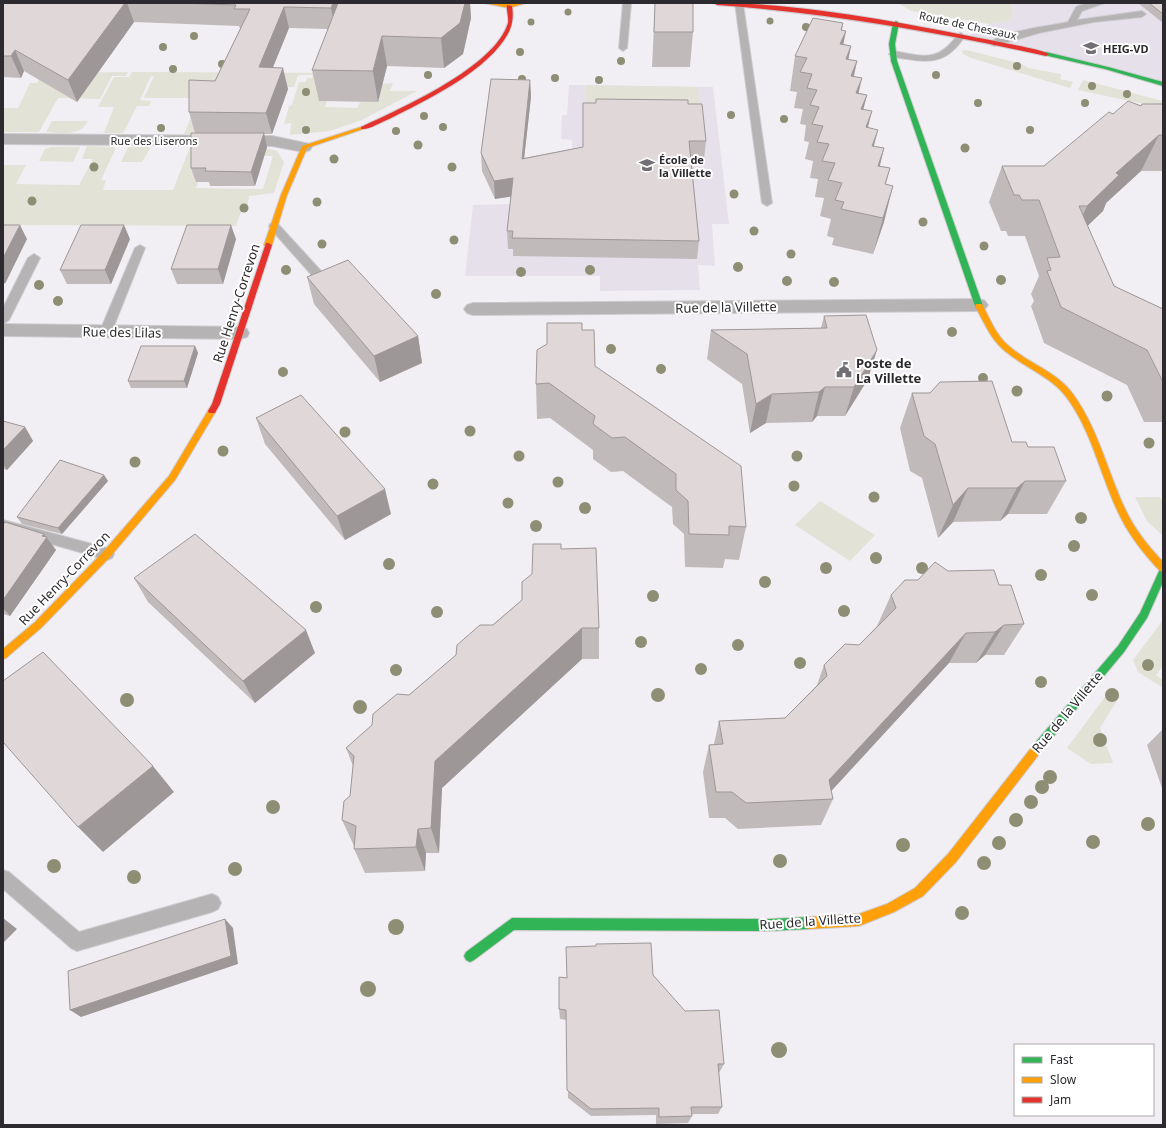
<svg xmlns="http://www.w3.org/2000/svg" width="1166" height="1128" viewBox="0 0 1166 1128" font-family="'Noto Sans',sans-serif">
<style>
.built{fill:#e6e0eb}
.green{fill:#e2e2d7}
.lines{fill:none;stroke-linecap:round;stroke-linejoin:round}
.lane-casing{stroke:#ceccd0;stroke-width:2}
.street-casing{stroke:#ceccd0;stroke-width:2}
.fast-casing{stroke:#ceccd0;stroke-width:2}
.slow-casing{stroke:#ceccd0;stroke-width:2}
.jam-casing{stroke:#ceccd0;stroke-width:2}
.lane{fill:#b5b3b3;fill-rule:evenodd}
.street{fill:#b5b3b3;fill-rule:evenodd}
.fast{fill:#30b455;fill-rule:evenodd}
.slow{fill:#ff9f0a;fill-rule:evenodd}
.jam{fill:#e5322d;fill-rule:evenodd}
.tree{fill:#8d8e73}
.wall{fill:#c1baba}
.shaded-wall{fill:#9d9797}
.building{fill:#e0d8d8;stroke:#9d9797}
.labels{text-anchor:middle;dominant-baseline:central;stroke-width:4;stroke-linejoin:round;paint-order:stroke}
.far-street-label{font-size:11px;fill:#2c2a2e;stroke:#fff}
.far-poi-label{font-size:11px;font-weight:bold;fill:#2c2a2e;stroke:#fff;text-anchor:start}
.street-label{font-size:13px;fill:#2c2a2e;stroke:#fff}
.poi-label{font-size:13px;font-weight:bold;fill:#2c2a2e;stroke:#fff;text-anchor:start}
</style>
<rect width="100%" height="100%" fill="#f2eff4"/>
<path class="built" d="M1010 3H1163V84L967 37 989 24 1008 21 1014 14Z
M569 85 713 87 729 224H712L715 266 698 265 700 290 600 291V276H465L473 205 512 204 571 191 572 140 561 139 562 115H567Z"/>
<path class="green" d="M898 3H1010L1014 14 1008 21 989 24 911 11Z
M966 50 1022 64 1028 68 1061 74 1060 79 1073 82 1070 88 971 58 963 54 962 51Z
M128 72 126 76H112L100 99 58 98 39 132H3V108H18L30 83H37L43 73Z
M132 72 335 73 325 107 357 108 360 102H378L382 84 393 83 390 91H417L362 120 330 131 290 135 291 123 284 124 289 106 292 105 299 82H305L307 78H312L313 75H298L294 87H229L197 134H184L199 98H144L154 76H151L140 100 151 101 149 106H137L123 133H104L114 107H98L114 77H129Z
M1083 80 1163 101V108L1078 90Z
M586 85 698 87 700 115 585 114Z
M52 121H88C80 137 61 133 46 132Z
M87 146 114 147 115 150 101 180H106L103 190H173L190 147H206L203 167 196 188 263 189 273 156H251L261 147 277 151 284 162 274 193 249 196 247 209H242L236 226 3 225V165H26L16 184 79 185 93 159H82Z
M51 147H80L73 162 39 161 45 149Z
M128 147H151L142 162H121Z
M1135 497H1160L1163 503V536L1147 521Z
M820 501 875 535 850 561 795 525Z
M1163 620V666L1156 675 1163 680V688L1138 672 1133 660Z
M1111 689 1120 696 1100 728 1113 763 1091 764 1067 748Z"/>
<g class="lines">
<defs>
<path id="lane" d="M623 3H631L627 48 623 51 619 48Z
M735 3 743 4 772 203 767 206 762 203Z
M1086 3H1105L1082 11 1077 20 1142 11 1146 14 1142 17 1094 22 1039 33 994 46 990 43C1001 31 1050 26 1068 22L1076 7Z
M961 33 965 36C949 60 935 64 907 59 901 58 893 58 889 54L894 51C924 57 939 62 958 34Z
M274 223 278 224 332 283 334 286 332 289H324L270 228 269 226 270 224Z
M140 245 145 248 112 331 110 334H102L100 331 135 248Z
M34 254 40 258 9 320 3 324V308L28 258Z
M3 520 107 548 112 550 114 554 112 558 107 560 3 530Z
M3 870 9 872 79 932 212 894 218 897 221 903 218 909 212 912 77 951 71 948 3 889Z"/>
<path id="street" d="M3 134 272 136 310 144 312 147 310 150 304 152 272 146 3 144Z
M979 299 985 301 988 305 985 309 979 311 473 315 467 313 464 309 467 305 473 303Z
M3 324 240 327 247 329 249 333 247 337 240 339 3 336Z"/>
<path id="fast" d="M896 21 899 23 895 44 897 61 983 306 982 308H976L975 306 891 61 889 44 893 23Z
M1046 52 1108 67 1163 82V86L1105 69 1044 55V53Z
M1163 568V582L1147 618 1124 652 1043 749 1039 751 1035 749 1034 746 1035 743 1118 646 1140 613 1160 569Z
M809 917 813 919 815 923 813 927 809 929 769 931 514 930 474 960 470 962 466 960 464 956 466 952 512 918 769 919Z"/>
<path id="slow" d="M484 3 509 4 526 3 509 8Z
M361 127 366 128 307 148 287 195 272 245 268 247H266L264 245 281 195 302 146Z
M976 304H982C990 319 996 336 1010 347 1030 364 1057 372 1073 394 1099 430 1108 474 1127 513 1136 531 1149 547 1163 562V572L1160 571C1143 553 1128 534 1118 512 1100 474 1092 432 1067 398 1052 377 1025 368 1005 351 991 340 984 322 975 306Z
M212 408 216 411 175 480 110 557 41 628 6 658 3 659V649L35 622 104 551 169 476 209 409Z
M1039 741 1043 743 1044 746 1043 749 956 862 923 896 894 912 859 926 809 929 805 927 803 923 805 919 809 917 859 914 887 904 915 888 948 854 1035 743Z"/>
<path id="jam" d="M714 3C804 3 902 23 990 40 1002 43 1041 49 1049 54L1046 56C937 32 828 13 717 5Z
M507 5 512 6C514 19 512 29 504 40 481 74 425 101 389 119 381 122 369 130 361 129V127C400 109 495 67 508 23 509 17 506 10 507 5Z
M266 243H268L272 245 220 404 215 413H209L208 411 212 404Z"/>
</defs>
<use href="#lane" class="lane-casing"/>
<use href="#street" class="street-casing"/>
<use href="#fast" class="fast-casing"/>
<use href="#slow" class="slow-casing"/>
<use href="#jam" class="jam-casing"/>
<use href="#lane" class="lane"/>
<use href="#street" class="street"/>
<use href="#fast" class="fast"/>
<use href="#slow" class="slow"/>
<use href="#jam" class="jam"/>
</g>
<g class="tree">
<circle cx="568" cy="12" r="3.5"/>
<circle cx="770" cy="21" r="3.5"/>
<circle cx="531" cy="22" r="3.5"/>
<circle cx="806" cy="27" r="4"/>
<circle cx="194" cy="36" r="4"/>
<circle cx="163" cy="47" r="4"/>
<circle cx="520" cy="52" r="4"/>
<circle cx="621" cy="61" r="4"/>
<circle cx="222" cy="64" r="4"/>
<circle cx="1017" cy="66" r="4"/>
<circle cx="173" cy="69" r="4"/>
<circle cx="428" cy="75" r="4"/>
<circle cx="936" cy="75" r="4"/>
<circle cx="555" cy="78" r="4"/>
<circle cx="522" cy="79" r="4"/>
<circle cx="599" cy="80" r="4"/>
<circle cx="1092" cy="86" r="4"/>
<circle cx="306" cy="92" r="4"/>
<circle cx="1127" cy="94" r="4"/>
<circle cx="978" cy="103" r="4"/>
<circle cx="1085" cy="103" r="4"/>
<circle cx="731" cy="115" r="4"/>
<circle cx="424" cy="116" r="4"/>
<circle cx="784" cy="119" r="4"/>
<circle cx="443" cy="127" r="4"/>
<circle cx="161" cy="128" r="4"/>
<circle cx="306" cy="130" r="4"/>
<circle cx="1030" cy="130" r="4"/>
<circle cx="396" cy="131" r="4"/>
<circle cx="418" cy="145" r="4.5"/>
<circle cx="965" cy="148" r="4.5"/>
<circle cx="334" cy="159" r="4.5"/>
<circle cx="94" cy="167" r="4.5"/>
<circle cx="452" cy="167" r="4.5"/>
<circle cx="734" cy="194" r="4.5"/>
<circle cx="32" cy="201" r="4.5"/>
<circle cx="317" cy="202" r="4.5"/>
<circle cx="244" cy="208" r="4.5"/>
<circle cx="923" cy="222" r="4.5"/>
<circle cx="754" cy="231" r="4.5"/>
<circle cx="454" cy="240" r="4.5"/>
<circle cx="322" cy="244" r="4.5"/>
<circle cx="984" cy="246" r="4.5"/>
<circle cx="791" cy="254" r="4.5"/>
<circle cx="738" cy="267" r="5"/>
<circle cx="286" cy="270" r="5"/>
<circle cx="590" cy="270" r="5"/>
<circle cx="521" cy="272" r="5"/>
<circle cx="1001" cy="280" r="5"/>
<circle cx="787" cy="281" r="5"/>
<circle cx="834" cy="282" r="5"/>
<circle cx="39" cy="285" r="5"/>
<circle cx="436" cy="294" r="5"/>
<circle cx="58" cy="301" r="5"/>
<circle cx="952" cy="332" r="5"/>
<circle cx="611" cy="349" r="5"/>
<circle cx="661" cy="369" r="5"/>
<circle cx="283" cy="372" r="5"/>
<circle cx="983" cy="378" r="5"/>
<circle cx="1017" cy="391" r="5.5"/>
<circle cx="1107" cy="396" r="5.5"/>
<circle cx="470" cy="431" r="5.5"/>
<circle cx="345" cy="432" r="5.5"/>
<circle cx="1149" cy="443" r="5.5"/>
<circle cx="223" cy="451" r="5.5"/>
<circle cx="519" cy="456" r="5.5"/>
<circle cx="797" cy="456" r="5.5"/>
<circle cx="135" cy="462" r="5.5"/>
<circle cx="558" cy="482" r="5.5"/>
<circle cx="433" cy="484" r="5.5"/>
<circle cx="794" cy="486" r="5.5"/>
<circle cx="874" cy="497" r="5.5"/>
<circle cx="508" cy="503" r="5.5"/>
<circle cx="585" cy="508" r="6"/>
<circle cx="1081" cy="518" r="6"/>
<circle cx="536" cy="526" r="6"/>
<circle cx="1074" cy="546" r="6"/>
<circle cx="876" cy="558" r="6"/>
<circle cx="389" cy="564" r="6"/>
<circle cx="826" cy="568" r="6"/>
<circle cx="922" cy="568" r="6"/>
<circle cx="1041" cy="575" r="6"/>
<circle cx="765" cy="582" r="6"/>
<circle cx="1092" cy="595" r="6"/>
<circle cx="653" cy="596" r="6"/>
<circle cx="316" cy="607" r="6"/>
<circle cx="844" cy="611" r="6"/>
<circle cx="437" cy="612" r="6"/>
<circle cx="641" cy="642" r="6"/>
<circle cx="738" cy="645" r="6"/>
<circle cx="800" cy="663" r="6"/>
<circle cx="1148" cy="665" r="6"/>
<circle cx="701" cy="669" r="6"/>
<circle cx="396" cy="670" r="6"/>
<circle cx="1041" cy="682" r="6"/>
<circle cx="658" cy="695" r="7"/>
<circle cx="1112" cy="695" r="7"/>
<circle cx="127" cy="700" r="7"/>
<circle cx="360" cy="707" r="7"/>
<circle cx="1100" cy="740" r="7"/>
<circle cx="1050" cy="777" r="7"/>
<circle cx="1042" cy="787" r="7"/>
<circle cx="1031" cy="802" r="7"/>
<circle cx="273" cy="807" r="7"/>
<circle cx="1016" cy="820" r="7"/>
<circle cx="1148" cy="824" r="7"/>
<circle cx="1093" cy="842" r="7"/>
<circle cx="999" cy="843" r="7"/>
<circle cx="903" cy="845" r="7"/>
<circle cx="780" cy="861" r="7"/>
<circle cx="984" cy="863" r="7"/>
<circle cx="54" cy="866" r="7"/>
<circle cx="235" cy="869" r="7"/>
<circle cx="134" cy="877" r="7"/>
<circle cx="962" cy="913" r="7"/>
<circle cx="396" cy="927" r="8"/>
<circle cx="368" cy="989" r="8"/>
<circle cx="779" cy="1050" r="8"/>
</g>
<path class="wall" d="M3 3H470L471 18 463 54 444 68 387 66 378 102 319 101 312 70 328 29 289 28 273 67 288 89 272 134H264L267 147 255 186H210L209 182H196L191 168 195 133 189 112 215 81 240 29 239 26 134 22 77 102 24 71 21 78 3 77Z
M655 3 693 32 690 67H652Z
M1138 3H1163V23Z
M843 23 842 30 843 44 851 46 848 60 857 61 854 76 859 93 867 95 863 109 874 146 884 148 880 166 890 168 886 184 884 222 873 254 832 245 834 238 827 236 831 219 820 216 824 198 815 197 818 179 810 178 813 161 805 159 809 142 804 141 806 125 800 124 803 109 794 108 797 92 790 91 795 56Z
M530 80 531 97 524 158 583 147 688 104 706 141 704 159H691L699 241 697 259 513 256V249H508L507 231 511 196 495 199 482 171 481 153Z
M1163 104V171H1141L1106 203 1103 211 1087 226 1114 286 1163 309V422H1144L1127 385 1044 343 1031 306 1034 301 1031 294 1039 276 1025 236H1008L1006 231H1001L989 202 1002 166H1044L1113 114 1141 106Z
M130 239 111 284H67L60 270Z
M236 239 223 284H177L171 269Z
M307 277 418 336 422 363 380 382 314 304Z
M824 316 868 379 845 416H817L812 422 766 423 750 433 742 384 707 359 711 330 821 328Z
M582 330 595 366 746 527 739 560 725 559 723 568 685 567 684 534 673 524 672 507 623 471 611 472 593 459V450L550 418 537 419 536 384Z
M195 346 198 353 187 388H131L128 381Z
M912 393 1012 442 1028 447 1066 481 1047 514H1008L1000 521 953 522 938 538 922 478 910 471 900 428Z
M256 418 391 514 345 540 265 444Z
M3 421 25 427 33 441 7 470 3 469Z
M104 475 108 481 62 534 22 524 17 517Z
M3 525 44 534 56 550 10 616 3 614Z
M561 549 599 628V659H582L442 788 439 853H426L425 871 365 873 354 849V846L342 820 350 796 353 766 346 748 522 600 532 574Z
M948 571 999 585 1024 624 1004 655H985L976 663H949L831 791 833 799 821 825 738 829 725 818H709L703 772 709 745 714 744 719 721 785 718 817 685 824 665 859 645 877 626 891 595 918 580Z
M134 578 315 653 255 703 148 602Z
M1163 729V791L1147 745Z
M653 975 724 1064 719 1073 722 1107 718 1114H692V1116L688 1123 656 1124V1115L591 1116 568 1098 567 1020 560 1019 559 1009 567 978Z"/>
<path class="shaded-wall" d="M125 3H127L134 22 77 102 68 80Z
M333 3H348L335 29 331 8Z
M465 3H470L471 18 463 54 444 68 441 38Z
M284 7 289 28 264 89 259 67Z
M846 31 839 66 840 44Z
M382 36 387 66 378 102 373 71Z
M851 46 844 81 846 59Z
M15 50 24 71 21 78 11 56Z
M857 61 849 97 851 76Z
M283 68 288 89 272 134 266 113Z
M862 78 854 113 856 93Z
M530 80 531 97 522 177V159Z
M867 95 858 130 861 109Z
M872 111 863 147 866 127Z
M878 130 869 165 872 146Z
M264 133 267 147 255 186 251 172Z
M1159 135 1141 171 1106 203 1103 211 1071 242 1087 206 1116 173Z
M884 148 875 184 878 166Z
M513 178 514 196 495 199 494 181Z
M893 186 884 222 873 254 883 218Z
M20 225 27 239 5 284 3 281V258Z
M124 225 130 239 111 284 105 270Z
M231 225 236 239 223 284 218 269Z
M418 336 422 363 380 382 374 356Z
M195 346 198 353 187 388 184 381Z
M877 350 868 379 845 416 854 387Z
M825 387 817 416 812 422 819 392Z
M772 394 766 423 750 433 756 404Z
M25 427 33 441 7 470 3 464V450Z
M104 475 108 481 62 534 58 528Z
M1025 481 1008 514 1000 521 1017 488Z
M968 488 953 522 938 538 953 505Z
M385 489 391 514 345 540 337 516Z
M44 534 56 550 10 616 3 608V600Z
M1004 625 985 655 976 663 995 632Z
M582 628V659L442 788 439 853 431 828 435 761Z
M306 630 315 653 255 703 243 681Z
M966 633 949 663 823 800 829 780Z
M153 766 174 792 103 852 78 827Z
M418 829 426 853 425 871 416 847Z
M3 918 17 929 3 943Z
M225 919 233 928 238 964 81 1017 70 1010Z"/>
<path class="building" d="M3 3H125L68 80 15 50 11 56H3Z
M176 3H333L331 8 284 7 259 67 283 68 266 113 189 112V80L215 81 250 9H234L236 5Z
M338 3H465L460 23 441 38 382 36 373 71 312 70Z
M655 3H693V32H654Z
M1149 3H1163V14Z
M813 18 843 23 841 30 846 31 840 44 851 46 846 59 857 61 851 76 862 78 856 93 867 95 861 109 872 111 866 127 878 130 872 146 884 148 878 166 890 168 885 184 893 186 883 218 841 209 844 202 835 200 842 183 828 180 835 163 822 161 829 144 817 142 823 126 812 124 819 107 810 105 817 90 807 88 812 74 800 72 807 58 795 56Z
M491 79 530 80 522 159 583 147V103H596V99L688 100V104H702L706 141H689L699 241 512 238 513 231H507L513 178 494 181 481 153Z
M1128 101 1141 106 1142 104H1163V135H1159L1116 173 1119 175 1087 206H1079L1114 286 1163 309V382L1147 350 1061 307 1047 271 1051 270 1047 258 1060 257 1039 200H1022L1019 195H1014L1002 166H1044L1109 112 1113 114Z
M191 133H264L251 172 205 171 206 168H191Z
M3 225H20L3 258Z
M81 225H124L105 270H60Z
M187 225H231L218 269H171Z
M348 260 418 336 374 356 307 277Z
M866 315 877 350 854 387H825L819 392 772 394 756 404 747 354 711 330 827 328 824 316Z
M547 323H582V330H594L595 366 741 466 746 527 729 526V535L689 534 688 501 676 490V474L625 437 612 438 593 424 595 416 549 383 536 384 537 350 547 344Z
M141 346H195L184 381H128Z
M992 381 1012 442H1026L1028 447H1054L1066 481H1025L1017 488H968L953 505 935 444 924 436 912 393H930L940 382Z
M301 395 385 489 337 516 256 418Z
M3 421 25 427 3 450Z
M60 460 104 475 58 528 17 517Z
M5 522 44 534 42 536 47 537 3 600V525Z
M195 534 306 630 243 681 134 578Z
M533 544H561V549L596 548 599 628H582L435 761 431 828 418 829 416 847 354 849 356 826 342 820 344 801 350 796 354 756 346 748 372 725 373 714 397 694 409 695 456 655 457 645 480 625H493L522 600V582L532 574Z
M935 562 948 571 994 570 999 585H1011L1024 624 1004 625 995 632 966 633 829 780 833 799 746 803 732 792H716L709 745 723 744 719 721 785 718 827 676 824 665 845 644 859 645 896 608 891 595 905 580H918Z
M43 652 153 766 78 827 3 742V681Z
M225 919 231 956 70 1010 68 971Z
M651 943 653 975 685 1011 719 1010 724 1064H718L722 1107H691L692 1116 659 1117V1108L591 1109 567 1090 566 1010 559 1009V977L567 978 566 947 596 946V944Z"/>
<defs>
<symbol id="university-bare" viewBox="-9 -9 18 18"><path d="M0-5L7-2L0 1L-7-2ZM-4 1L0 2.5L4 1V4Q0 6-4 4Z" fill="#716f73" stroke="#fff" stroke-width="2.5" paint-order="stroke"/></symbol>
<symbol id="school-bare" viewBox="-9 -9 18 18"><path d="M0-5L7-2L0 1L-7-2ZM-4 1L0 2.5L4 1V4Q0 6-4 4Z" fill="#716f73" stroke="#fff" stroke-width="2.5" paint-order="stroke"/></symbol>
<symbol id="civic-bare" viewBox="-9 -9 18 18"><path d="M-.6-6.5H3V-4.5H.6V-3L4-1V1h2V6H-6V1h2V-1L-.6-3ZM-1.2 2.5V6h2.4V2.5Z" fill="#716f73" stroke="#fff" stroke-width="2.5" paint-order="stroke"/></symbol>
</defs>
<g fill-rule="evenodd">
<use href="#university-bare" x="1080" y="37" width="22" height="22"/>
<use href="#school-bare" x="636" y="154" width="22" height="22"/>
<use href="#civic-bare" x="833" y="359" width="22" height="22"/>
</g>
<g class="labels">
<g class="far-street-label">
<text transform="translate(968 25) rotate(12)">Route de Cheseaux</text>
<text x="154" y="140">Rue des Liserons</text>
</g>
<g class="far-poi-label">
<text x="1103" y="48">HEIG-VD</text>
<text x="659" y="159">École de<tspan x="659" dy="13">la Villette</tspan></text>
</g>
<g class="street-label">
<text transform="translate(236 303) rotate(-72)">Rue Henry-Correvon</text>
<text transform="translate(726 307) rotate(-1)">Rue de la Villette</text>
<text transform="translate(122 332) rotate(1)">Rue des Lilas</text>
<text transform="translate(64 578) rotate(-46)">Rue Henry-Correvon</text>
<text transform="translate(1067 712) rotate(-50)">Rue de la Villette</text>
<text transform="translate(810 921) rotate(-4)">Rue de la Villette</text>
</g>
<g class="poi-label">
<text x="856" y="363">Poste de<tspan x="856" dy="15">La Villette</tspan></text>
</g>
</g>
<rect width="1166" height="1128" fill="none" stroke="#2c2a2e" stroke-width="8"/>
<rect x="1014" y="1044" width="140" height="72" fill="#ffffff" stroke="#abaaab"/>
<rect x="1022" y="1057" width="20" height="6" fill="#30b455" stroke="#abaaab"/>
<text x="1050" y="1064" font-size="12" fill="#2c2a2e">Fast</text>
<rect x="1022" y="1077" width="20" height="6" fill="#ff9f0a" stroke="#abaaab"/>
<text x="1050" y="1084" font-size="12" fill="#2c2a2e">Slow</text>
<rect x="1022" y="1097" width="20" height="6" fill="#e5322d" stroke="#abaaab"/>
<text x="1050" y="1104" font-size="12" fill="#2c2a2e">Jam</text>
</svg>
